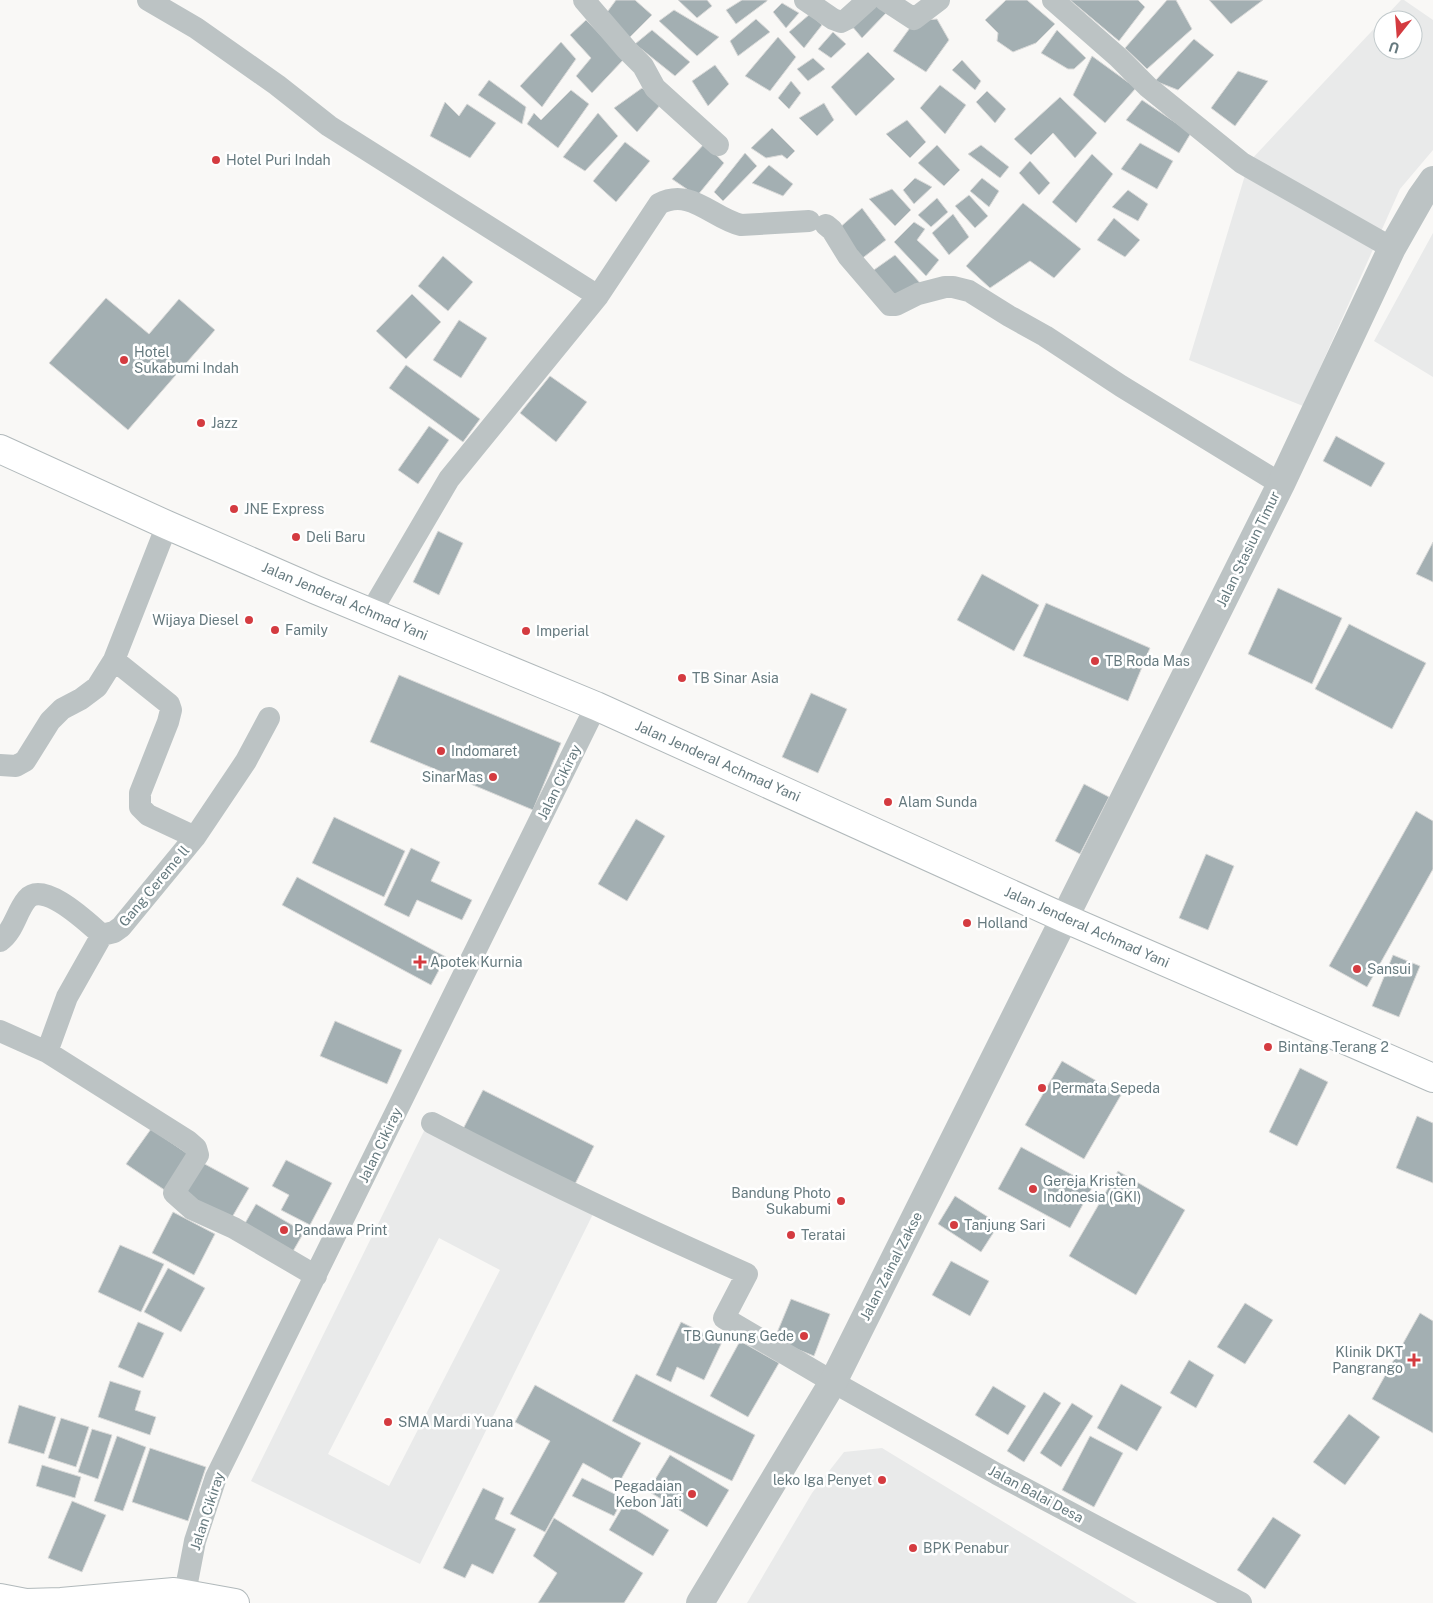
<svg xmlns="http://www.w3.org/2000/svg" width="1433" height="1603" viewBox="0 0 1433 1603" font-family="'Public Sans',sans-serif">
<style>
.built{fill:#e9eaea;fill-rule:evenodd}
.building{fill:#a3afb2;stroke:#dadad9}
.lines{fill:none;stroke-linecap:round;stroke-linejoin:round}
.secondary-casing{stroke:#b1b9bb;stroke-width:30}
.minor{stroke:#bcc3c4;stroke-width:22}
.tertiary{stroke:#bcc3c4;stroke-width:28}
.secondary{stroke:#fff;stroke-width:28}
.poi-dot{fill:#d43b40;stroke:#fff;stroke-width:2}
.labels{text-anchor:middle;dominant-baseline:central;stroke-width:5;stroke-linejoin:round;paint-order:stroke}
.poi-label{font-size:14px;fill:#667a7f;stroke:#fff;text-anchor:start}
.street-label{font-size:14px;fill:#667a7f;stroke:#fff}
</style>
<rect width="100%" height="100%" fill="#f9f8f6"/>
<path class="built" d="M1401 0H1404L1433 20V150L1400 189 1303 406 1189 360 1249 162ZM1383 20H1413V50H1383Z
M1433 233V377L1374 341Z
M426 1127 595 1210 420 1564 251 1481ZM439 1238 500 1270 389 1486 328 1454Z
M882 1448 1137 1603H747L812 1493 844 1452Z"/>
<path class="building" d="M616 0H635L652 15 628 39 605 15Z
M678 0H707L712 6 697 18Z
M742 0H767V1L736 24 726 10Z
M1006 0H1027L1055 24 1036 43 1013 52 997 41 998 33 985 20Z
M1070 0H1138L1145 7 1119 41Z
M1167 0H1176L1192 29 1147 69 1125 48Z
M1209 0H1263L1231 24Z
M874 1 886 13 862 38 851 25Z
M782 3 799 13 786 28 773 12Z
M674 10 719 37 697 56 659 21Z
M810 14 822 25 804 48 789 32Z
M756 19 770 32 738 56 730 41Z
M937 19 949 40 926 72 893 51 915 21Z
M586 20 624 59 592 93 576 76 591 58 570 35Z
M652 30 690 62 675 76 635 44Z
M1057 30 1086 58 1074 69H1068L1041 53Z
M833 32 846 44 831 58 818 49Z
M778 37 796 57 770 91 745 76Z
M1194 39 1214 55 1178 90 1155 81Z
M561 42 576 59 542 107 520 86Z
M868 52 895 79 856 116 831 87Z
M1092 56 1136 88 1105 123 1073 95Z
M813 58 825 69 808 81 797 69Z
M962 60 981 81 975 90 952 70Z
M715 65 729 84 708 106 692 81Z
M1238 71 1268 81 1235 126 1211 108Z
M489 80 526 107 522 124 478 95Z
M791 81 801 93 789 109 778 98Z
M940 85 966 105 945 134 920 108Z
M642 88 662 103 637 132 614 108Z
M571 90 589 104 558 148 527 124 534 113 541 120Z
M987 91 1006 109 995 123 976 102Z
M1060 97 1097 133 1075 158 1053 133 1031 155 1014 139Z
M1142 100 1191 133 1179 153 1126 120Z
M445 102 459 116 467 104 496 123 470 158 430 136Z
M824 103 834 120 817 136 799 118Z
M598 113 618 136 585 171 563 157Z
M907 120 926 142 910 158 886 134Z
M772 128 795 151 787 159 782 155 766 158 751 148Z
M625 142 650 161 616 202 593 181Z
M705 143 724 163 697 196 672 179Z
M1140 143 1173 161 1157 189 1121 169Z
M937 145 960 170 944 186 918 163Z
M981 145 1009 167 1000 178 968 154Z
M745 153 757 166 723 201 714 192Z
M1092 154 1113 174 1076 223 1052 202Z
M1030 161 1050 183 1039 195 1019 173Z
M769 165 793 184 783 196 752 183Z
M915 178 932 187 914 204 903 190Z
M982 178 999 191 989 207 970 191Z
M892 189 911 210 895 226 869 199Z
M1128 190 1148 204 1138 221 1112 207Z
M969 195 988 216 975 228 955 206Z
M937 198 948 212 931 227 918 215Z
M1023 203 1081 249 1054 278 1030 261 990 288 966 266Z
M862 208 886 240 860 260 838 229Z
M953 214 969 237 949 255 932 233Z
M1114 218 1140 240 1125 257 1097 240Z
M914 222 925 229 917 240 939 260 926 276 894 242Z
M895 255 921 284 893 301 871 272Z
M443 256 473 282 448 311 418 286Z
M412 294 441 322 406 359 376 331Z
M106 298 149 334 179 299 215 330 128 430 49 363Z
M459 320 487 338 461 378 433 360Z
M406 365 480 419 463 442 389 388Z
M550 376 587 402 556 442 520 413Z
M429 426 449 440 418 484 398 470Z
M1336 436 1385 463 1371 487 1323 461Z
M438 531 463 543 439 595 413 582Z
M1433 542V582L1416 574Z
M982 574 1039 605 1014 651 957 620Z
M1278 588 1342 618 1312 684 1248 654Z
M1046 603 1150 648 1128 701 1023 656Z
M1349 624 1426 663 1392 729 1315 689Z
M399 675 561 743 533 810 370 742Z
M811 693 847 709 818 773 782 757Z
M1084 784 1109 797 1080 854 1055 841Z
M1416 811 1433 821V869L1367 987 1329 966Z
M334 817 405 851 384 897 312 863Z
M636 819 665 836 627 901 598 884Z
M411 848 440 862 431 881 472 900 462 920 417 900 409 917 384 905Z
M1206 854 1234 866 1208 930 1179 918Z
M297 877 446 957 431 985 282 905Z
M1393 955 1420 966 1399 1017 1372 1006Z
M335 1021 402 1050 387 1084 320 1056Z
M1062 1061 1121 1095 1084 1159 1025 1125Z
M1300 1068 1328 1082 1297 1146 1269 1132Z
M483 1090 594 1146 574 1186 463 1129Z
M1417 1116 1433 1123V1183L1396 1168Z
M151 1129 191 1156 166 1191 126 1164Z
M1021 1147 1093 1186 1070 1228 998 1189Z
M286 1160 332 1183 310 1225 281 1210 289 1195 272 1186Z
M201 1162 249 1188 231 1219 183 1193Z
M1118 1171 1185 1210 1136 1295 1069 1256Z
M955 1196 999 1224 981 1252 938 1224Z
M256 1204 304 1232 292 1253 244 1225Z
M173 1212 215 1234 194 1275 152 1253Z
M120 1245 164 1264 141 1312 98 1292Z
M951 1261 989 1281 970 1316 932 1295Z
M168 1268 205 1288 181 1332 144 1312Z
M791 1299 830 1314 814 1356 774 1340Z
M1245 1303 1273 1320 1245 1364 1217 1347Z
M1420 1313 1433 1321V1433L1372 1399Z
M138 1322 164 1333 143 1378 118 1367Z
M681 1322 722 1342 704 1380 677 1367 671 1382 656 1375Z
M740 1341 779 1363 748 1417 710 1396Z
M1189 1360 1214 1375 1196 1408 1170 1393Z
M636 1374 755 1435 732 1481 612 1421Z
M110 1381 141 1391 135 1410 156 1417 150 1435 98 1417Z
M1121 1384 1162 1407 1137 1451 1097 1428Z
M535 1385 641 1443 619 1483 583 1463 545 1532 510 1514 550 1441 515 1422Z
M993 1386 1026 1406 1008 1435 975 1415Z
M1044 1392 1061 1403 1024 1462 1007 1451Z
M1072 1403 1093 1416 1061 1467 1040 1453Z
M19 1405 56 1417 44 1454 8 1443Z
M1349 1414 1380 1437 1345 1485 1313 1462Z
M61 1418 89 1427 76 1467 48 1458Z
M92 1429 112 1435 98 1479 78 1472Z
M117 1436 146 1447 123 1511 94 1501Z
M1090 1436 1123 1453 1094 1507 1062 1490Z
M150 1448 206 1467 188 1521 132 1502Z
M670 1455 729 1490 707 1527 648 1491Z
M42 1465 81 1477 75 1498 36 1486Z
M582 1478 623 1498 614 1516 572 1496Z
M483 1488 504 1498 495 1519 516 1529 493 1574 472 1564 465 1578 443 1568Z
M72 1501 106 1515 82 1572 48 1558Z
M625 1503 669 1530 653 1556 609 1530Z
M1273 1517 1301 1535 1265 1589 1237 1570Z
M554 1518 643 1573 624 1603H538L557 1573 533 1556Z"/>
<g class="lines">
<defs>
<path id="secondary" d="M0 449 167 525 316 590 596 706 1064 918 1433 1078
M0 1598 26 1603 61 1602 174 1592 235 1603"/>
</defs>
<use href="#secondary" class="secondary-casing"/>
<path class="minor" d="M148 0 196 28 277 85 329 126 598 296
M584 0 627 50 643 66 655 88 718 145
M805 0 833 19 841 22 847 19 868 0
M885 0 914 19 939 0
M1053 0 1118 57 1148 87 1242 163 1392 248
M826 225 832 230 848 256 890 305H896L918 294 945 287H953L969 291 1009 316 1045 336 1121 386 1281 484
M371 612 449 479 598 296 659 204C690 187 712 218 741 225L809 221
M114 660 169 704 171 710 168 722 140 793V807L148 815 195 837
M0 765 16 766 25 761 50 721 62 709 81 699 97 687 114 660 167 525
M0 941C14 931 16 912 27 899 44 880 88 923 102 935
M0 1031 47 1052 188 1141 196 1148 198 1155 174 1193 192 1209 234 1228 316 1276
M47 1052 67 997 102 935 114 932 121 927 195 837 246 761 269 718
M432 1123C535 1177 641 1227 747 1274L724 1318 833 1382 997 1474 1241 1603
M185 1593 195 1541 216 1477 596 706"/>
<path class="tertiary" d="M700 1603 833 1382 1281 484 1392 248 1421 197 1433 180"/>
<use href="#secondary" class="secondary"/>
</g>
<g class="poi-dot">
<circle cx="216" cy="160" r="5"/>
<circle cx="124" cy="360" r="5"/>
<circle cx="201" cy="423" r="5"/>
<circle cx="234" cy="509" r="5"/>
<circle cx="296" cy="537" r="5"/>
<circle cx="249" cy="620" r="5"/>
<circle cx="275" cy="630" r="5"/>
<circle cx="526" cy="631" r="5"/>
<circle cx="1095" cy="661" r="5"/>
<circle cx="682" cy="678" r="5"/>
<circle cx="441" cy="751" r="5"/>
<circle cx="493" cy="777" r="5"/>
<circle cx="888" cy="802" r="5"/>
<circle cx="967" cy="923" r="5"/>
<path d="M417.5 954.5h5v5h5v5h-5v5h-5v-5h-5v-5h5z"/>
<circle cx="1357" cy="969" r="5"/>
<circle cx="1268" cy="1047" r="5"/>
<circle cx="1042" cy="1088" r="5"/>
<circle cx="1033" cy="1189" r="5"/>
<circle cx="841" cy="1201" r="5"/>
<circle cx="954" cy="1225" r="5"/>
<circle cx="284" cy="1230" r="5"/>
<circle cx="791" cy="1235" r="5"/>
<circle cx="804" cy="1336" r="5"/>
<path d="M1411.5 1352.5h5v5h5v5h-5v5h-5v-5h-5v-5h5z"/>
<circle cx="388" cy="1422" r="5"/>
<circle cx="882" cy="1480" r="5"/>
<circle cx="692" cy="1494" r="5"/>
<circle cx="913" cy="1548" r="5"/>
</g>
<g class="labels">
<g class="poi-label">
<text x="226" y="160">Hotel Puri Indah</text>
<text x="134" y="352">Hotel<tspan x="134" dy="16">Sukabumi Indah</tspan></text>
<text x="211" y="423">Jazz</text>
<text x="244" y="509">JNE Express</text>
<text x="306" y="537">Deli Baru</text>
<text x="239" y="620" text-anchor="end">Wijaya Diesel</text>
<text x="285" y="630">Family</text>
<text x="536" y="631">Imperial</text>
<text x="1105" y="661">TB Roda Mas</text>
<text x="692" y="678">TB Sinar Asia</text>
<text x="451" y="751">Indomaret</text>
<text x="483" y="777" text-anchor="end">SinarMas</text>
<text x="898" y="802">Alam Sunda</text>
<text x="977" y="923">Holland</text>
<text x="430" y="962">Apotek Kurnia</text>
<text x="1367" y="969">Sansui</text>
<text x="1278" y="1047">Bintang Terang 2</text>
<text x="1052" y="1088">Permata Sepeda</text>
<text x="1043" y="1181">Gereja Kristen<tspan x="1043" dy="16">Indonesia (GKI)</tspan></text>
<text x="831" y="1193" text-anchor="end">Bandung Photo<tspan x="831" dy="16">Sukabumi</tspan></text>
<text x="964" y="1225">Tanjung Sari</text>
<text x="294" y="1230">Pandawa Print</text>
<text x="801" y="1235">Teratai</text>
<text x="794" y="1336" text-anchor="end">TB Gunung Gede</text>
<text x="1403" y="1352" text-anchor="end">Klinik DKT<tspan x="1403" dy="16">Pangrango</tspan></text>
<text x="398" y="1422">SMA Mardi Yuana</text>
<text x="872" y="1480" text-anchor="end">leko Iga Penyet</text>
<text x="682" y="1486" text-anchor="end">Pegadaian<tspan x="682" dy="16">Kebon Jati</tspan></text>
<text x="923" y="1548">BPK Penabur</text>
</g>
<g class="street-label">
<text transform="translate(1248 549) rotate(-64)">Jalan Stasiun Timur</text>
<text transform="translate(345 601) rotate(23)">Jalan Jenderal Achmad Yani</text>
<text transform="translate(718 761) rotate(24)">Jalan Jenderal Achmad Yani</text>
<text transform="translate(559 782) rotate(-64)">Jalan Cikiray</text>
<text transform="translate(154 886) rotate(-50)">Gang Cereme ll</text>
<text transform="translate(1087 927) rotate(24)">Jalan Jenderal Achmad Yani</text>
<text transform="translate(380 1145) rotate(-64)">Jalan Cikiray</text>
<text transform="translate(891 1266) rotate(-63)">Jalan Zainal Zakse</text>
<text transform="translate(1036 1494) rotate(28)">Jalan Balai Desa</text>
<text transform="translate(207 1511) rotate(-72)">Jalan Cikiray</text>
</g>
</g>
<g transform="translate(1398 35) rotate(197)"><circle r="24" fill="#ffffff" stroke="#c2cacc"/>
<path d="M0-4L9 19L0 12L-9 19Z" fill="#d43b40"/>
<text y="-8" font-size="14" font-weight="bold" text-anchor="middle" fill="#667a7f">U</text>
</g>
</svg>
